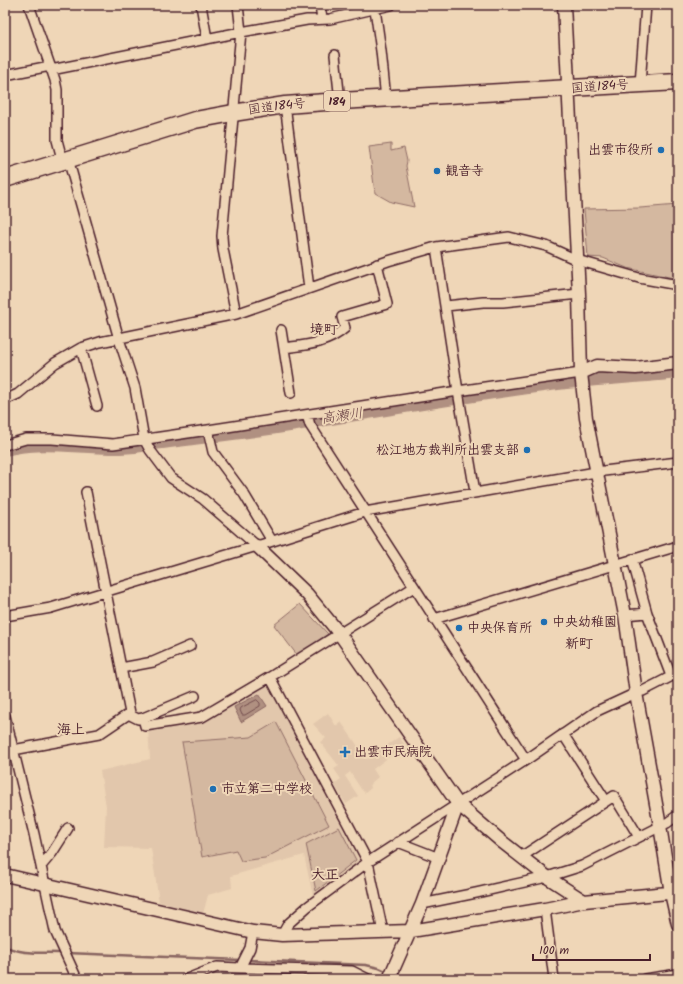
<svg xmlns="http://www.w3.org/2000/svg" width="683" height="984" viewBox="0 0 683 984" font-family="Kalam,'Klee One',sans-serif">
<style>
.built{fill:#e2c7ac}
.green{fill:#d4b8a0;stroke:#8f6c66}
.water{fill:#b09081;stroke:#87635f}
.lines{fill:none;stroke-linecap:round;stroke-linejoin:round}
.shore{stroke:#734c4d;stroke-width:1}
.stream{stroke:#87635f;stroke-width:2.5}
.river{stroke:#b09081;stroke-width:14}
.street-casing{stroke:#4a1f2b;stroke-width:12}
.secondary-casing{stroke:#4a1f2b;stroke-width:15}
.highway-casing{stroke:#4a1f2b;stroke-width:19}
.street{stroke:#efd6b7;stroke-width:9}
.secondary{stroke:#efd6b7;stroke-width:12}
.highway{stroke:#efd6b7;stroke-width:16}
.poi-dot{fill:#1f6fb2;stroke:#efd6b7;stroke-width:1.5}
.labels{text-anchor:middle;dominant-baseline:central;stroke-width:4;stroke-linejoin:round;paint-order:stroke}
.shield{fill:#efd6b7;stroke:#7c5655;stroke-width:1}
.shield-label{font-size:12px;font-weight:bold;fill:#4a1f2b}
.street-label{font-size:13px;fill:#4a1f2b;stroke:#efd6b7}
.poi-label{font-size:13px;font-weight:bold;fill:#4a1f2b;stroke:#efd6b7;text-anchor:start}
.neighbourhood-label{font-size:14px;font-weight:bold;fill:#4a1f2b;stroke:#efd6b7}
.water-label{font-size:14px;font-style:italic;fill:#643b40;stroke:#efd6b7}
</style>
<rect width="100%" height="100%" fill="#efd6b7"/>
<filter id="ink" filterUnits="userSpaceOnUse"><feTurbulence type="fractalNoise" baseFrequency=".025" numOctaves="2"/><feDisplacementMap in="SourceGraphic" scale="8" xChannelSelector="R" yChannelSelector="G"/><feConvolveMatrix kernelMatrix="1 2 1 2 8 2 1 2 1" color-interpolation-filters="sRGB"/></filter>
<g filter="url(#ink)">
<path class="built" d="M266 680 360 862 313 896 304 855 231 876 232 888 208 895 203 914 159 902 151 848 104 847 106 806 100 771 150 759 148 728 177 723Z
M328 713 336 726 341 722 367 759 399 737 405 745 373 769 378 777 370 784 371 788 365 793 361 789 350 772 345 776 358 796 346 804 334 784 341 779 334 769 339 766 320 742 326 738 313 724Z"/>
<path class="green" d="M391 144V151L404 148 407 161 406 166 414 207 391 202 375 193 369 147Z
M678 205V279L627 268 603 258 588 257 584 209 640 208Z
M300 604 328 634 297 655 274 625Z
M276 722 329 825 265 858 241 861 236 850 202 857 182 742 251 737Z
M339 827 356 860 316 891 306 844Z"/>
<path class="water" d="M259 694 267 706 241 722 234 707Z"/>
<g class="lines">
<path class="shore" d="M257 700 260 703V706L245 715H242L240 710 241 708Z"/>
<path class="stream" d="M5 946C21 955 44 952 62 953
M67 953 241 960
M246 960 366 965 379 968 388 972
M394 975 403 979"/>
<path class="river" d="M5 449C50 437 95 452 141 445 192 438 244 432 296 424 386 409 476 393 566 382 603 378 641 376 678 372"/>
<defs>
<path id="street" d="M29 5 55 80 57 90V140L61 155 68 159 119 339 135 388 144 439 150 450 171 478 203 499 257 546
M201 5 207 39
M320 5 322 19
M375 9 381 51 386 99
M335 55 340 101
M51 70 241 32 307 20 330 19 391 5
M5 75 50 66
M640 84 646 5
M285 105 309 288
M436 247 458 391 475 492
M446 306 483 302H503L579 294
M236 314 223 249 222 236 241 32 238 5
M281 330 291 393
M81 348 97 406
M284 348C306 345 327 344 345 328L342 317 387 304 377 264
M5 400 18 394 55 363 81 348 100 342 236 314 388 261 436 247 509 237 546 246 577 260 639 278 678 285
M307 415 310 425 526 760
M208 430 213 452 244 494 272 541
M5 445 26 439H52L113 444 208 430 458 391 581 373
M86 492 130 713 132 716 138 719 143 718 145 726 202 717 270 677 414 587
M632 559 647 613
M625 615 647 613 671 676
M5 616 51 608 257 546 365 512 596 472 678 462
M434 619 678 546
M121 668 153 662 190 646
M270 677 368 862 383 932
M5 716 34 834 55 931 77 979
M143 718 195 696
M563 734 606 801
M13 750 99 734 130 713
M398 842 439 858
M521 857 614 796 639 837
M42 865 52 853 68 828
M422 904 476 893 547 877 582 866 667 823 678 815
M545 909 554 979
M282 935 288 924 307 907 368 862 526 760 597 711 636 693 643 691 678 673
M240 968 352 971 368 979
M187 979 217 967 240 968 250 948 253 932
M645 979 678 974"/>
<path id="secondary" d="M564 5 579 294 581 373 586 418 625 615 636 693 660 826 671 893 678 924
M581 373 597 366 636 368 678 363
M257 546 307 594 339 633 458 804 501 841 547 877 584 901
M5 875 253 932 282 935 411 931 545 909 584 901 678 892
M389 979 422 904 458 804"/>
<path id="highway" d="M5 179 195 120 233 113 285 105 340 101 678 82"/>
</defs>
<use href="#street" class="street-casing"/>
<use href="#secondary" class="secondary-casing"/>
<use href="#highway" class="highway-casing"/>
<use href="#street" class="street"/>
<use href="#secondary" class="secondary"/>
<use href="#highway" class="highway"/>
</g>
</g>
<g class="poi-dot">
<circle cx="661" cy="150" r="4"/>
<circle cx="437" cy="171" r="4"/>
<circle cx="527" cy="450" r="4"/>
<circle cx="544" cy="622" r="4"/>
<circle cx="459" cy="628" r="4"/>
<path d="M343 746h4v4h4v4h-4v4h-4v-4h-4v-4h4z"/>
<circle cx="213" cy="789" r="4"/>
</g>
<g class="labels">
<rect class="shield" x="324" y="91" width="26" height="20" rx="3"/>
<g class="shield-label">
<text x="337" y="101">184</text>
</g>
<g class="street-label">
<text transform="translate(600 87) rotate(-4)">国道184号</text>
<text transform="translate(277 107) rotate(-7)">国道184号</text>
</g>
<g class="poi-label">
<text x="653" y="150" text-anchor="end">出雲市役所</text>
<text x="445" y="171">観音寺</text>
<text x="519" y="450" text-anchor="end">松江地方裁判所出雲支部</text>
<text x="552" y="622">中央幼稚園</text>
<text x="467" y="628">中央保育所</text>
<text x="354" y="752">出雲市民病院</text>
<text x="221" y="789">市立第二中学校</text>
</g>
<g class="neighbourhood-label">
<text x="324" y="330">境町</text>
<text x="579" y="644">新町</text>
<text x="71" y="730">海上</text>
<text x="325" y="875">大正</text>
</g>
<g class="water-label">
<text transform="translate(342 416) rotate(-8)">高瀬川</text>
</g>
</g>
<rect width="683" height="984" fill="none" stroke="#efd6b7" stroke-width="20"/>
<rect x="10" y="10" width="663" height="964" fill="none" stroke="#4a1f2b" stroke-width="1.5" filter="url(#ink)"/>
<path d="M533 954v6h117v-6" fill="none" stroke="#4a1f2b" stroke-width="2"/>
<text x="539" y="954" font-size="12" fill="#4a1f2b" stroke="#efd6b7" stroke-width="3" paint-order="stroke">100 m</text>
</svg>
